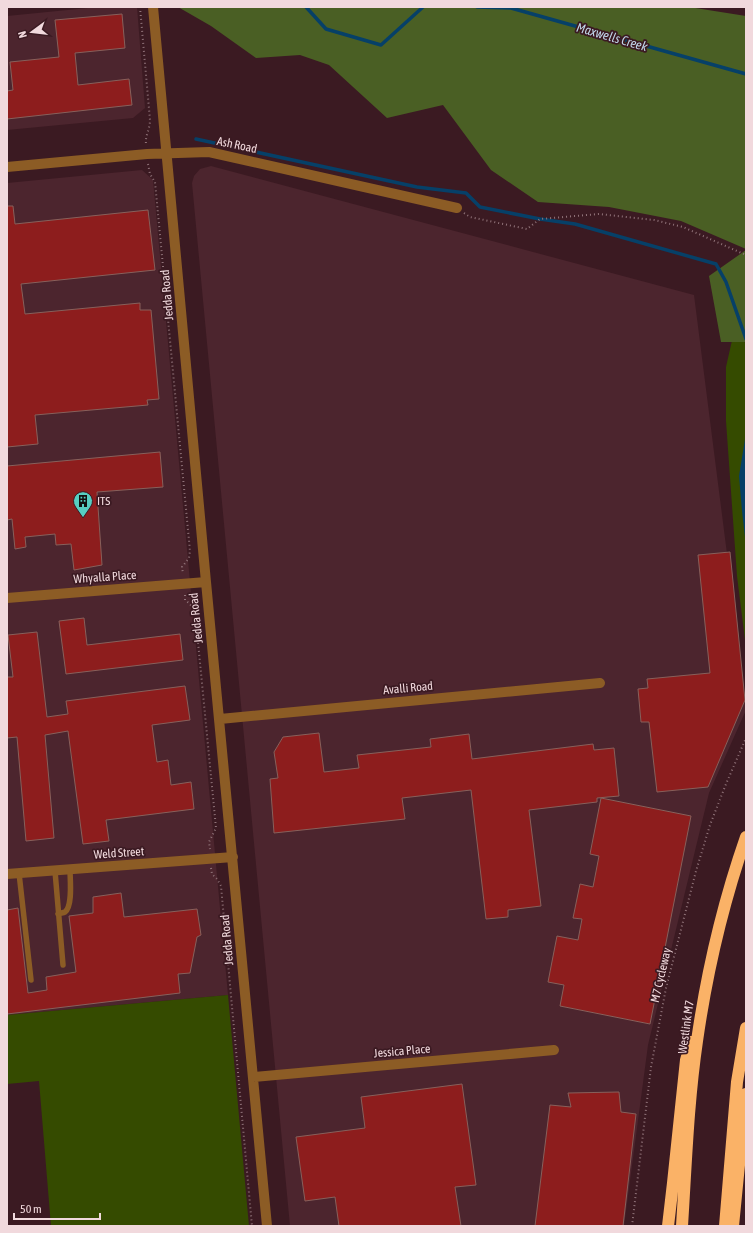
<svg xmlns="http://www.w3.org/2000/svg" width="753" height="1233" viewBox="0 0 753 1233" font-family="'Asap Condensed',sans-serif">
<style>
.built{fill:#4c252e}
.green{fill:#354b00}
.forest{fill:#4a5f24}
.water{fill:#064068}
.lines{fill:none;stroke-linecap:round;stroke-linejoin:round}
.stream{stroke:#064068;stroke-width:3.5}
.building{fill:#8d1d1d;stroke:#87605b}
.path{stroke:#907379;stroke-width:2;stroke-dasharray:1 3;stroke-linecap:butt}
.lane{stroke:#8c5c25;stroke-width:5.5}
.street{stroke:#8c5c25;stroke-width:10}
.highway{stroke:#fab267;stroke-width:12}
.labels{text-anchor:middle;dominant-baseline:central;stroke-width:3.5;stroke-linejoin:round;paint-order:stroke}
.street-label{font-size:12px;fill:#f1d9dd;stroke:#3b1a22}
.poi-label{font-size:12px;fill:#f1d9dd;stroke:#3b1a22;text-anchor:start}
.water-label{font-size:13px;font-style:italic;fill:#c1d6ea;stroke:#3b1a22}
</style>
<rect width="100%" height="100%" fill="#3b1a22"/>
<path class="built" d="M98 7H137L145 108 133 118 7 130V16Z
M211 166 694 295 746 703V710L709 793 648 1045 624 1226H290L192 183 194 176 200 169Z
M142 170 153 180 228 995 7 1015V183Z"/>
<path class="green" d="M733 336 746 343V648L737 576 726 421V367Z
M228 995 249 1226H51L39 1081 7 1084V1015Z"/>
<path class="forest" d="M178 7H689L746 16V249L681 221 609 207 538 202 491 170 443 105 387 118 329 65 300 55 256 58 211 26Z
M746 250V342H721L709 276Z"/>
<path class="water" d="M746 433V546L742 511 739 476Z"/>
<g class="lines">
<path class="stream" d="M306 7 326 29 381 45 423 7
M477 7 511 8 746 74
M196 139 417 187 466 193 480 207 540 219 575 224 716 264 726 282 746 339"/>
</g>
<path class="building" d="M122 14 125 48 75 53 78 85 129 79 132 105 7 119V91L13 90 10 62 59 57 55 20Z
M7 206H13L15 224 148 210 155 270 21 284 25 314 140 303V310H151L159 399 147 400 148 405 35 415 38 444 7 447Z
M160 452 163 487 97 492 102 565 74 570 71 544 56 545 55 534 25 537 26 547 15 549 12 519 7 520V466Z
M730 552 745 700 708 787 657 792 649 722H641L638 689 648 688 647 679 710 673 698 555Z
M84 618 87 645 180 634 183 660 66 674 59 621Z
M37 632 47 717 68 714 66 701 185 686 190 720 152 725 157 762 168 760 171 785 191 782 194 809 106 820 109 841 83 844 68 731 45 735 54 838 26 841 17 737 7 738V677H13L8 635Z
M319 733 324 772 359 768 357 755 431 747 430 739 469 734 472 759 593 744 594 750 614 748 619 796 597 798V802L529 810 541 906 508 910V917L486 919 471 790 402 798 405 819 274 833 270 779 278 778 274 752 283 737Z
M601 798 691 816 650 1024 560 1006 564 985 548 982 557 936 578 940 582 919 573 918 580 884 593 887 599 856 590 854Z
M121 893 124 917 197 909 201 935 197 937 190 973 178 974 180 993 7 1014V910L18 908 28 993 47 990 46 977 76 972 69 916 93 913V897Z
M462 1084 476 1185 455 1187 461 1226H339L335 1197 305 1201 296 1137 365 1128 361 1097Z
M619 1092 621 1112 636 1114 623 1226H535L550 1105 571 1107 568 1093Z"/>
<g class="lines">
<path class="path" d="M140 7 150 120C150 130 145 135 146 144
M148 164 150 174 155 182 190 551 189 558 182 567 183 574
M464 213 470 217 527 229 540 219 599 214 654 220 683 227 746 255
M185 595V600L190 604 195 611 216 828 209 842 210 849
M211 868 212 874 217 879 221 886 252 1226
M632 1226 651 1067 666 988 696 871 710 825 726 784 746 738"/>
<path class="lane" d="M55 871 63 965
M19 873 31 980
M58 914C60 913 63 913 65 912 73 906 70 879 70 870"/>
<path class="street" d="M153 7 206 582 267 1226
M7 167 147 154 209 152 457 208
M7 598 206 582
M220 719 600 683
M7 874 233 857
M253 1077 554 1050"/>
<path class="highway" d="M668 1226 673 1183 686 1060 691 1042
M682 1226C686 1164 688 1102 697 1041 707 971 723 903 746 837
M725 1226 737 1082 746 1028
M733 1226 746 1094"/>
</g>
<defs>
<symbol id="building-pin" viewBox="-11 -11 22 30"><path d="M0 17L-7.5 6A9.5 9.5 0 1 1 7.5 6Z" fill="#57cec2" stroke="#3b1a22"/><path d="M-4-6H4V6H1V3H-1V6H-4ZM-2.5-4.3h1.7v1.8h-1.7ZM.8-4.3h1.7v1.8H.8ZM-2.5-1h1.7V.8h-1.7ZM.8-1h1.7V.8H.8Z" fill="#111"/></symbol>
</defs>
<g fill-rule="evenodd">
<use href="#building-pin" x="72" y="490" width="22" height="30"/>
</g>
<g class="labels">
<g class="street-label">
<text transform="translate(237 145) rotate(12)">Ash Road</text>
<text transform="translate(167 295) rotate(-95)">Jedda Road</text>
<text transform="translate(105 577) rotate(-4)">Whyalla Place</text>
<text transform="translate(196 618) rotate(-96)">Jedda Road</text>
<text transform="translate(408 688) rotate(-5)">Avalli Road</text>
<text transform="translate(119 853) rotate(-4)">Weld Street</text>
<text transform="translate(227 940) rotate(-95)">Jedda Road</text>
<text transform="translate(661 975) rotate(-77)">M7 Cycleway</text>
<text transform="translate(686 1027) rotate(-82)">Westlink M7</text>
<text transform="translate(402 1051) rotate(-5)">Jessica Place</text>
</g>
<g class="poi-label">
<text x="97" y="501">ITS</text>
</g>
<g class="water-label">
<text transform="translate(612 37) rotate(16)">Maxwells Creek</text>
</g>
</g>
<rect width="753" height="1233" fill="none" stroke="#f1d9dd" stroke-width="16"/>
<g transform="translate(32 32) rotate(255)" stroke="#3b1a22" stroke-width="3" paint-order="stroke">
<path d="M0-3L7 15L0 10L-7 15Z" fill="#f1d9dd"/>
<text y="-6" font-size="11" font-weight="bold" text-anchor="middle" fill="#f1d9dd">N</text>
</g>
<path d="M14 1213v6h86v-6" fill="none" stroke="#f1d9dd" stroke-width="2"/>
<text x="20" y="1213" font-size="12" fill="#f1d9dd" stroke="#3b1a22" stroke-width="3" paint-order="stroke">50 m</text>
</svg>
